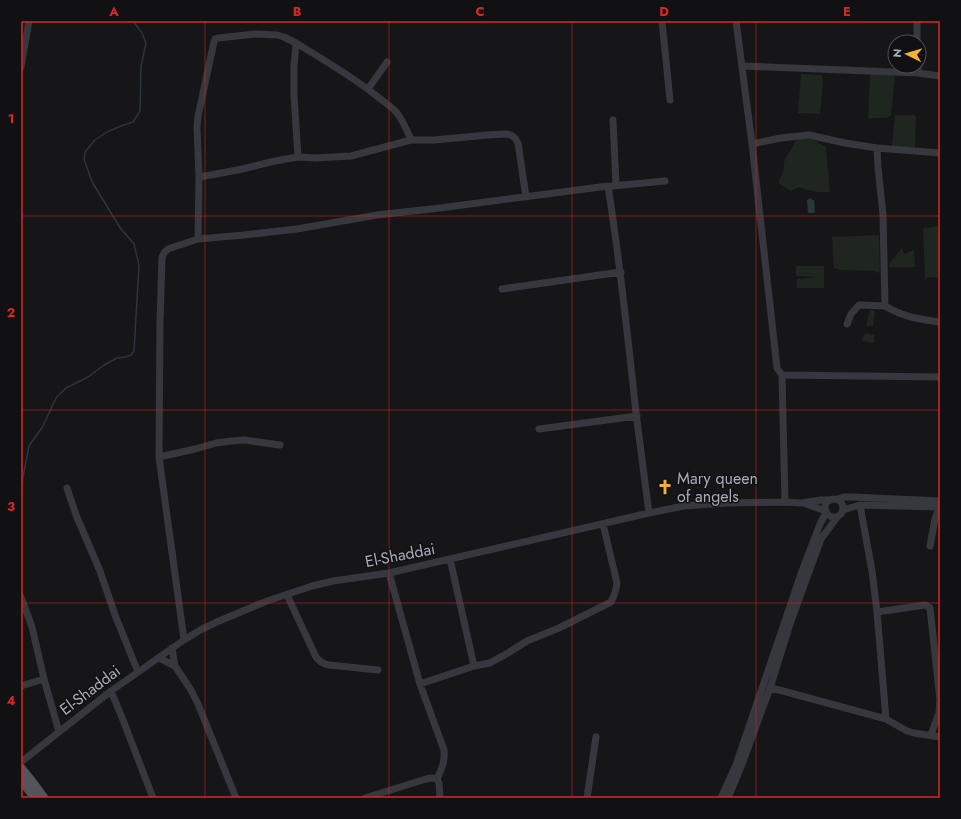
<svg xmlns="http://www.w3.org/2000/svg" width="961" height="819" viewBox="0 0 961 819" font-family="Jost,sans-serif">
<style>
.green{fill:#1e261f}
.water{fill:#2c353c}
.lines{fill:none;stroke-linecap:round;stroke-linejoin:round}
.stream{stroke:#2c353c;stroke-width:1.5}
.minor{stroke:#37383d;stroke-width:7}
.major{stroke:#53555c;stroke-width:9}
.grid{fill:none;stroke:#d62828;stroke-width:1;stroke-opacity:0.55}
.labels{text-anchor:middle;dominant-baseline:central;stroke-width:3;stroke-linejoin:round;paint-order:stroke}
.poi-label{font-size:16px;fill:#a8adb8;stroke:#111113;text-anchor:start}
.street-label{font-size:16px;fill:#a8adb8;stroke:#111113}
.neatline{fill:none;stroke:#d62828;stroke-width:1.5}
.grid-label{font-size:13px;text-anchor:middle;font-weight:bold;fill:#d62828}
</style>
<rect width="100%" height="100%" fill="#161618"/>
<path class="green" d="M801 74 822 75 823 82 820 114 798 113Z
M870 74H894L895 78 891 115 886 118H868Z
M895 115H914L916 117 915 148 892 146Z
M805 135 826 147 830 192C820 193 808 191 799 187L791 191 778 183 784 170V162L796 140Z
M940 226V277L925 278 923 228Z
M879 235 880 271 876 273 875 271 840 270 834 268 832 237Z
M902 248 904 254 914 250 915 267H889V264Z
M796 266H824V288H797V279L819 277 796 276Z
M870 310 875 311 873 326H866Z
M865 333 874 335V343L862 341Z"/>
<path class="water" d="M811 198 812 200H814L815 213H808L807 200Z"/>
<g class="lines">
<path class="stream" d="M21 499 23 477 29 446 43 426 56 398 66 388 88 377 104 365 117 358 125 357 131 355 134 351 139 265 134 244 121 229 92 182 84 159 85 152 95 140 107 132 121 126 133 122 140 111 141 66 146 43 142 33 133 21"/>
<path class="minor" d="M662 21 670 100
M736 21 752 144 777 368 782 375 785 502
M917 21V42
M296 43C324 60 353 77 378 97 384 102 392 107 397 113 403 121 407 130 411 140
M742 66 918 73
M918 66V73L940 76
M21 67 29 21
M368 89 387 62
M613 120 616 185
M752 144 781 138 809 135 845 143 877 148 940 153
M877 148 878 167 883 215 885 306C903 317 919 319 940 322
M199 177 197 127 198 116 214 42 215 39 218 38 255 34 277 35 284 37 296 43 294 67V96L298 157
M612 186 665 181
M198 239 199 177 238 170 275 161 298 157 315 158 351 156 411 140H434L488 135 506 134 511 135 515 138 518 143 526 197
M502 289 621 272
M847 324 851 314 859 305 885 306
M782 375 940 377
M539 429 637 416
M159 457 195 449 216 443 231 441 244 440 280 445
M67 488 76 515 100 571 115 615 138 672
M825 508a9 9 0 1 1 18 0a9 9 0 1 1-18 0Z
M837 499 844 497H853L940 501
M803 503 826 511
M860 505 872 571 877 612 886 719 907 731 914 733 940 737
M843 510 860 505 940 507
M930 546 935 519 939 507
M450 559 474 666
M389 573 420 684 474 666 490 663 508 653 527 641 559 628 611 602C615 595 616 591 617 583L603 524
M287 595 316 657C320 662 323 664 329 665L378 670
M21 597 32 627 44 679 59 732
M877 612 925 605 927 606 930 608 940 700 939 713 931 735
M184 640 159 457 160 323 162 257 164 253 168 249 198 239 244 235 297 229 377 215 440 208 608 186C620 262 628 337 636 413 640 446 645 480 649 513
M172 648 175 666 191 690 198 704 236 798
M159 658 175 666
M420 684 444 750C445 762 442 768 437 779
M21 686 44 679
M770 688 783 691 886 719
M111 691 123 720 153 798
M21 762 111 691 184 640 202 629 219 621 267 601 312 586 333 581 389 573 649 513 684 506 727 503 785 502 802 503 821 500H830
M365 798 426 779 432 778 437 779 439 783 440 798
M587 798 596 737
M721 798 736 765 802 571 820 524 826 513
M728 798 741 767 770 688 791 621 821 539 838 516"/>
<path class="major" d="M21 768 30 779 44 798
M21 780 35 798"/>
</g>
<path class="grid" d="M205 21V798M389 21V798M572 21V798M756 21V798M21 216H940M21 410H940M21 603H940"/>
<defs>
<symbol id="church-bare" viewBox="-9 -9 18 18"><path d="M-1.2-6h2.4v3.5h3.3v2.4h-3.3V6h-2.4V-.1h-3.3v-2.4h3.3Z" fill="#f2b134" stroke="#111113" stroke-width="2.5" paint-order="stroke"/></symbol>
</defs>
<g fill-rule="evenodd">
<use href="#church-bare" x="654" y="476" width="22" height="22"/>
</g>
<g class="labels">
<g class="poi-label">
<text x="677" y="478">Mary queen<tspan x="677" dy="18">of angels</tspan></text>
</g>
<g class="street-label">
<text transform="translate(400 555) rotate(-11)">El-Shaddai</text>
<text transform="translate(90 690) rotate(-37)">El-Shaddai</text>
</g>
</g>
<rect width="961" height="819" fill="none" stroke="#111113" stroke-width="44"/>
<g transform="translate(907 54) rotate(275)"><circle r="19" fill="#111113" stroke="#4d4f55"/>
<path d="M0-3L7 15L0 10L-7 15Z" fill="#f2b134"/>
<text y="-6" font-size="11" font-weight="bold" text-anchor="middle" fill="#a8adb8">N</text>
</g>
<rect x="22" y="22" width="917" height="775" class="neatline"/>
<g class="grid-label">
<text x="114" y="16">A</text>
<text x="297" y="16">B</text>
<text x="480" y="16">C</text>
<text x="664" y="16">D</text>
<text x="847" y="16">E</text>
<text x="11" y="123">1</text>
<text x="11" y="317">2</text>
<text x="11" y="511">3</text>
<text x="11" y="705">4</text>
</g>
</svg>
